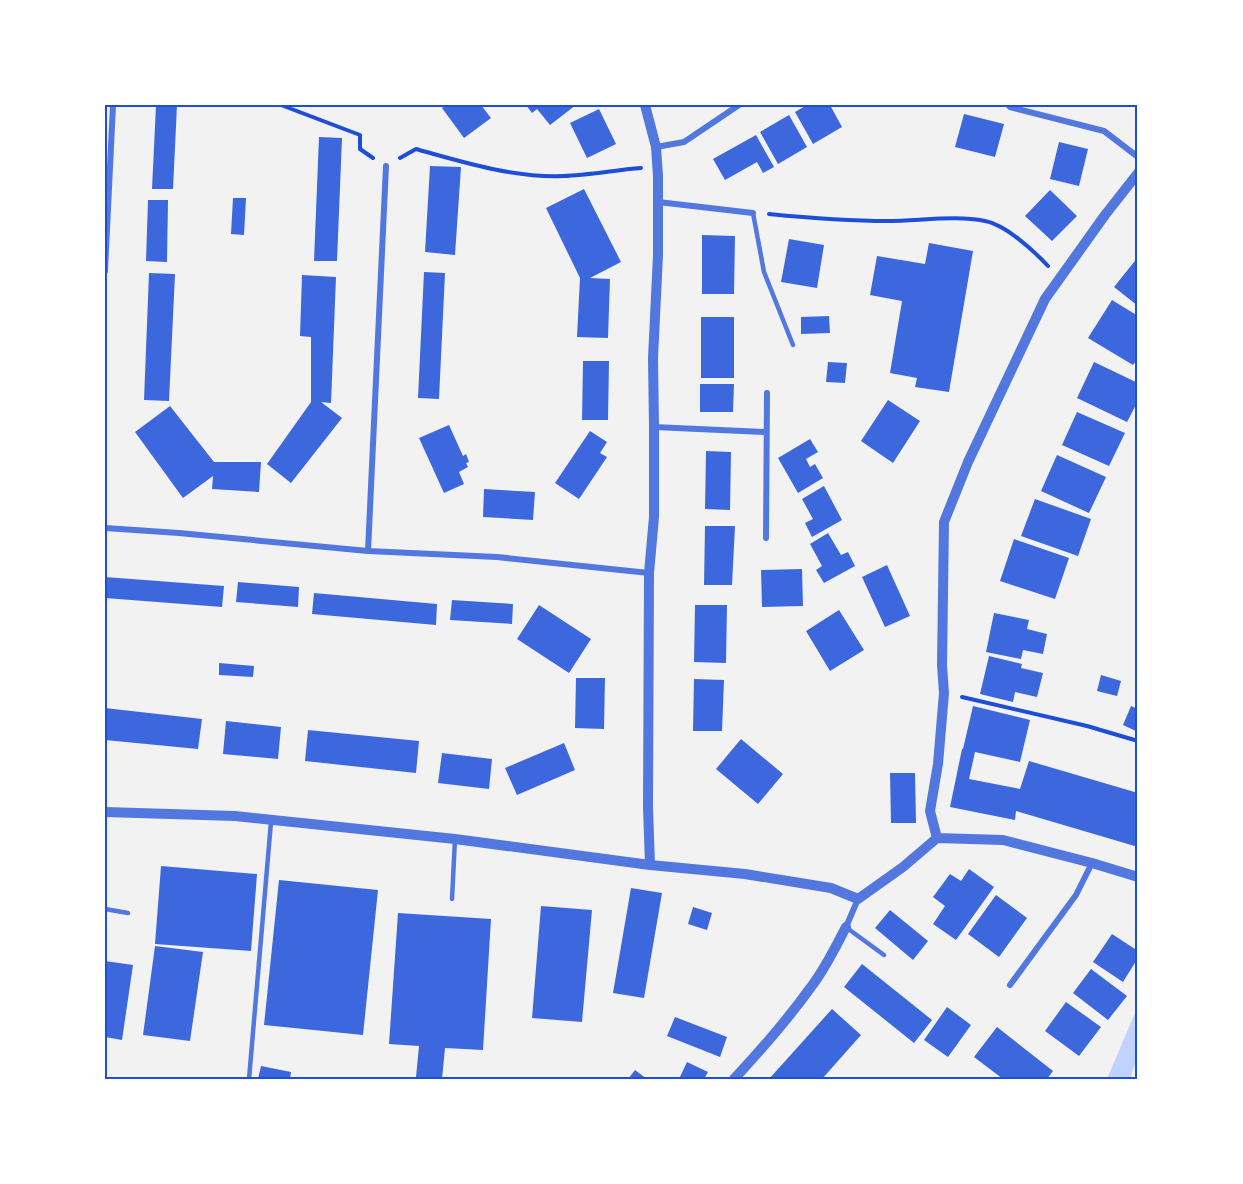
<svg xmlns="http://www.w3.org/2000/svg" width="1243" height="1184" viewBox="0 0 1243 1184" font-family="Barlow,sans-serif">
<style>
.water{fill:#bfd3fe}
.building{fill:#3d67dc}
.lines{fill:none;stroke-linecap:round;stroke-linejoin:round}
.path{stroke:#1d4ed8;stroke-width:4}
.service{stroke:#5277de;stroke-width:4.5}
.minor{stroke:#5277de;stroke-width:6}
.tertiary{stroke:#5277de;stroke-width:10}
.neatline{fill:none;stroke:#1d4ed8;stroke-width:2}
</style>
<rect width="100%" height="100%" fill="#f2f2f2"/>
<path class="water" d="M1138 1006V1055L1130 1079H1107Z"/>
<path class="building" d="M156 105H177L173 189H152Z
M446 105H481L491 118 464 138 442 108Z
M526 105H576L550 125 537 109 532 113Z
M807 105H830L842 127 813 144 795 112Z
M599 109 616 144 587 158 570 123Z
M964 114 1004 124 995 157 955 147Z
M789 115 807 147 778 164 760 132Z
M756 135 774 167 763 173 757 162 725 180 713 159Z
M319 137 342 138 337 261H314Z
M1059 142 1088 149 1079 186 1050 179Z
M430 166 461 167 455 255 425 252Z
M584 189 621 262 590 278 610 279 608 338 577 337 580 278 546 208Z
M1050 190 1077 216 1052 241 1025 216Z
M233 198H246L244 235 231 234Z
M148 200H168L167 262 146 261Z
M702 235 735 236 734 294H702Z
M789 239 824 245 817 288 781 282Z
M929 243 973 251 949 392 915 387 917 378 890 373 902 301 870 295 877 256 925 264Z
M1138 257V306L1114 287Z
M424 272 445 273 439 399 418 398Z
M149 273 175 274 169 401 144 400Z
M302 275 336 277 331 403 321 402 342 418 291 483 267 464 311 402V337L300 336Z
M1112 300 1138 316V358L1133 365 1088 338Z
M829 316 830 333 801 334V317Z
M701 317H734V378H701Z
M583 361H609L608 420H582Z
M828 362 847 363 845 383 826 382Z
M1094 362 1138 383V401L1127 422 1077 398Z
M700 384H734L733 412H700Z
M888 400 920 421 893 463 861 441Z
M170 406 214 462H261L259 492 212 489 213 476 183 498 135 432Z
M1077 412 1125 433 1109 466 1062 445Z
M449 425 463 456 466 454 469 462 466 463 468 467 459 472 464 484 444 493 419 438Z
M590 431 607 442 600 453 607 457 579 499 555 483Z
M810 439 818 452 806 459 810 467 815 464 823 478 798 493 778 458Z
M706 451 731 452 730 510 705 509Z
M1057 455 1106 477 1089 513 1041 491Z
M824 486 842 520 812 537 805 523 813 519 802 499Z
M484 489 535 492 533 520 483 517Z
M1035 499 1091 519 1078 556 1021 536Z
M705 526H735L732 585H704Z
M828 533 841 555 848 552 855 566 824 583 816 570 822 566 810 544Z
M1014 539 1069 558 1055 599 1000 581Z
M887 565 910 616 885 627 862 577Z
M802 569 803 606 762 607 761 570Z
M105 577 224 586 222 607 105 598Z
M238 582 299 587 298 607 236 602Z
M314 593 437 604 436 625 312 614Z
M452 600 513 604 512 624 450 620Z
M539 605 591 639 569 673 517 639Z
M695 605H727L726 663 694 662Z
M839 610 864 650 830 671 806 631Z
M994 613 1029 620 1027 629 1047 634 1043 654 1023 650 1021 659 986 652Z
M989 656 1022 664 1021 668 1043 673 1037 697 1015 692 1013 702 980 694Z
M219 663 254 666 253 677 219 675Z
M1101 675 1121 681 1117 696 1097 691Z
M576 678H605L604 729 575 728Z
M694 679 724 680 722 731H693Z
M973 706 1030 720 1020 762 975 752 969 779 1020 789 1029 761 1138 793V847L1016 811 1015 820 950 807 962 749H963Z
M1131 706 1138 709V732L1123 725Z
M105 708 202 719 198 749 105 740Z
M226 721 281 727 278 759 223 754Z
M308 730 419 741 416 773 305 761Z
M741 739 783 774 758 804 716 769Z
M564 743 575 770 517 795 505 768Z
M442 753 492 759 489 789 438 783Z
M890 773H915L916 823H891Z
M161 866 257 874 251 951 155 944Z
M969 869 994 887 956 940 933 924 945 906 933 897 950 874 961 881Z
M279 880 378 890 363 1035 264 1025Z
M631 888 662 893 644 998 613 993Z
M996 895 1027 918 999 957 968 934Z
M541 906 592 910 582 1022 532 1018Z
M693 907 712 913 707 930 688 924Z
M890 910 928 941 913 960 875 928Z
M398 913 491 919 483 1050 445 1048 442 1079 416 1077 419 1046 389 1044Z
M1112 934 1138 951V958L1123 982 1093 962Z
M155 946 203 952 190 1041 143 1035Z
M105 961 133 965 122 1040 105 1037Z
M862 964 932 1020 914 1043 844 987Z
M1091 969 1127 996 1108 1020 1073 993Z
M1066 1002 1101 1027 1079 1056 1045 1031Z
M947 1007 971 1025 948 1057 924 1040Z
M832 1009 861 1035 822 1079H769Z
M675 1017 727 1037 720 1057 667 1036Z
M997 1027 1053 1071 1047 1079H1003L974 1057Z
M687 1062 708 1072 704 1079H679Z
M261 1066 291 1072 290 1079H258Z
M635 1070 647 1079H628Z"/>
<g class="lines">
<path class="path" d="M281 105 360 135V149L373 158
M400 158 416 149C462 162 514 178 563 176 589 175 615 170 641 168
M769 214C809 218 848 221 888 221 918 221 957 215 985 221 1006 225 1034 251 1048 266
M962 697 1087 726 1138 741"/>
<path class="service" d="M753 213 764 272 793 345
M452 899 455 839
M105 909 128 913
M847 928 884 955
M249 1079 271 822"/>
<path class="minor" d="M1008 105 1010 107 1104 131 1138 157
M656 147 684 142 739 105
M658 202 753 213
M105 271 113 105
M654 427 766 432
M105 528 179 533 368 551 497 557 649 573
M766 538 767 393
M368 551 386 166
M846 927 858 899
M1010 985 1076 895 1092 863"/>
<path class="tertiary" d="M645 105 656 147 658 176V255L653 358 654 427V517L649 573 648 807 650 865
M105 812 235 816 455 839 650 865 745 874 831 888 858 899 903 867 937 838
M937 838 930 811 938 764 944 693 942 665 944 522 968 462 1045 299 1105 215 1138 173
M937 838 1003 840 1092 863 1138 877
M734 1079C761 1050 788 1019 811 987 825 969 835 948 846 927"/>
</g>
<rect width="1243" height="1184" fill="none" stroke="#ffffff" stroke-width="213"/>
<rect x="106" y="106" width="1030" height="972" class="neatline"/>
</svg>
